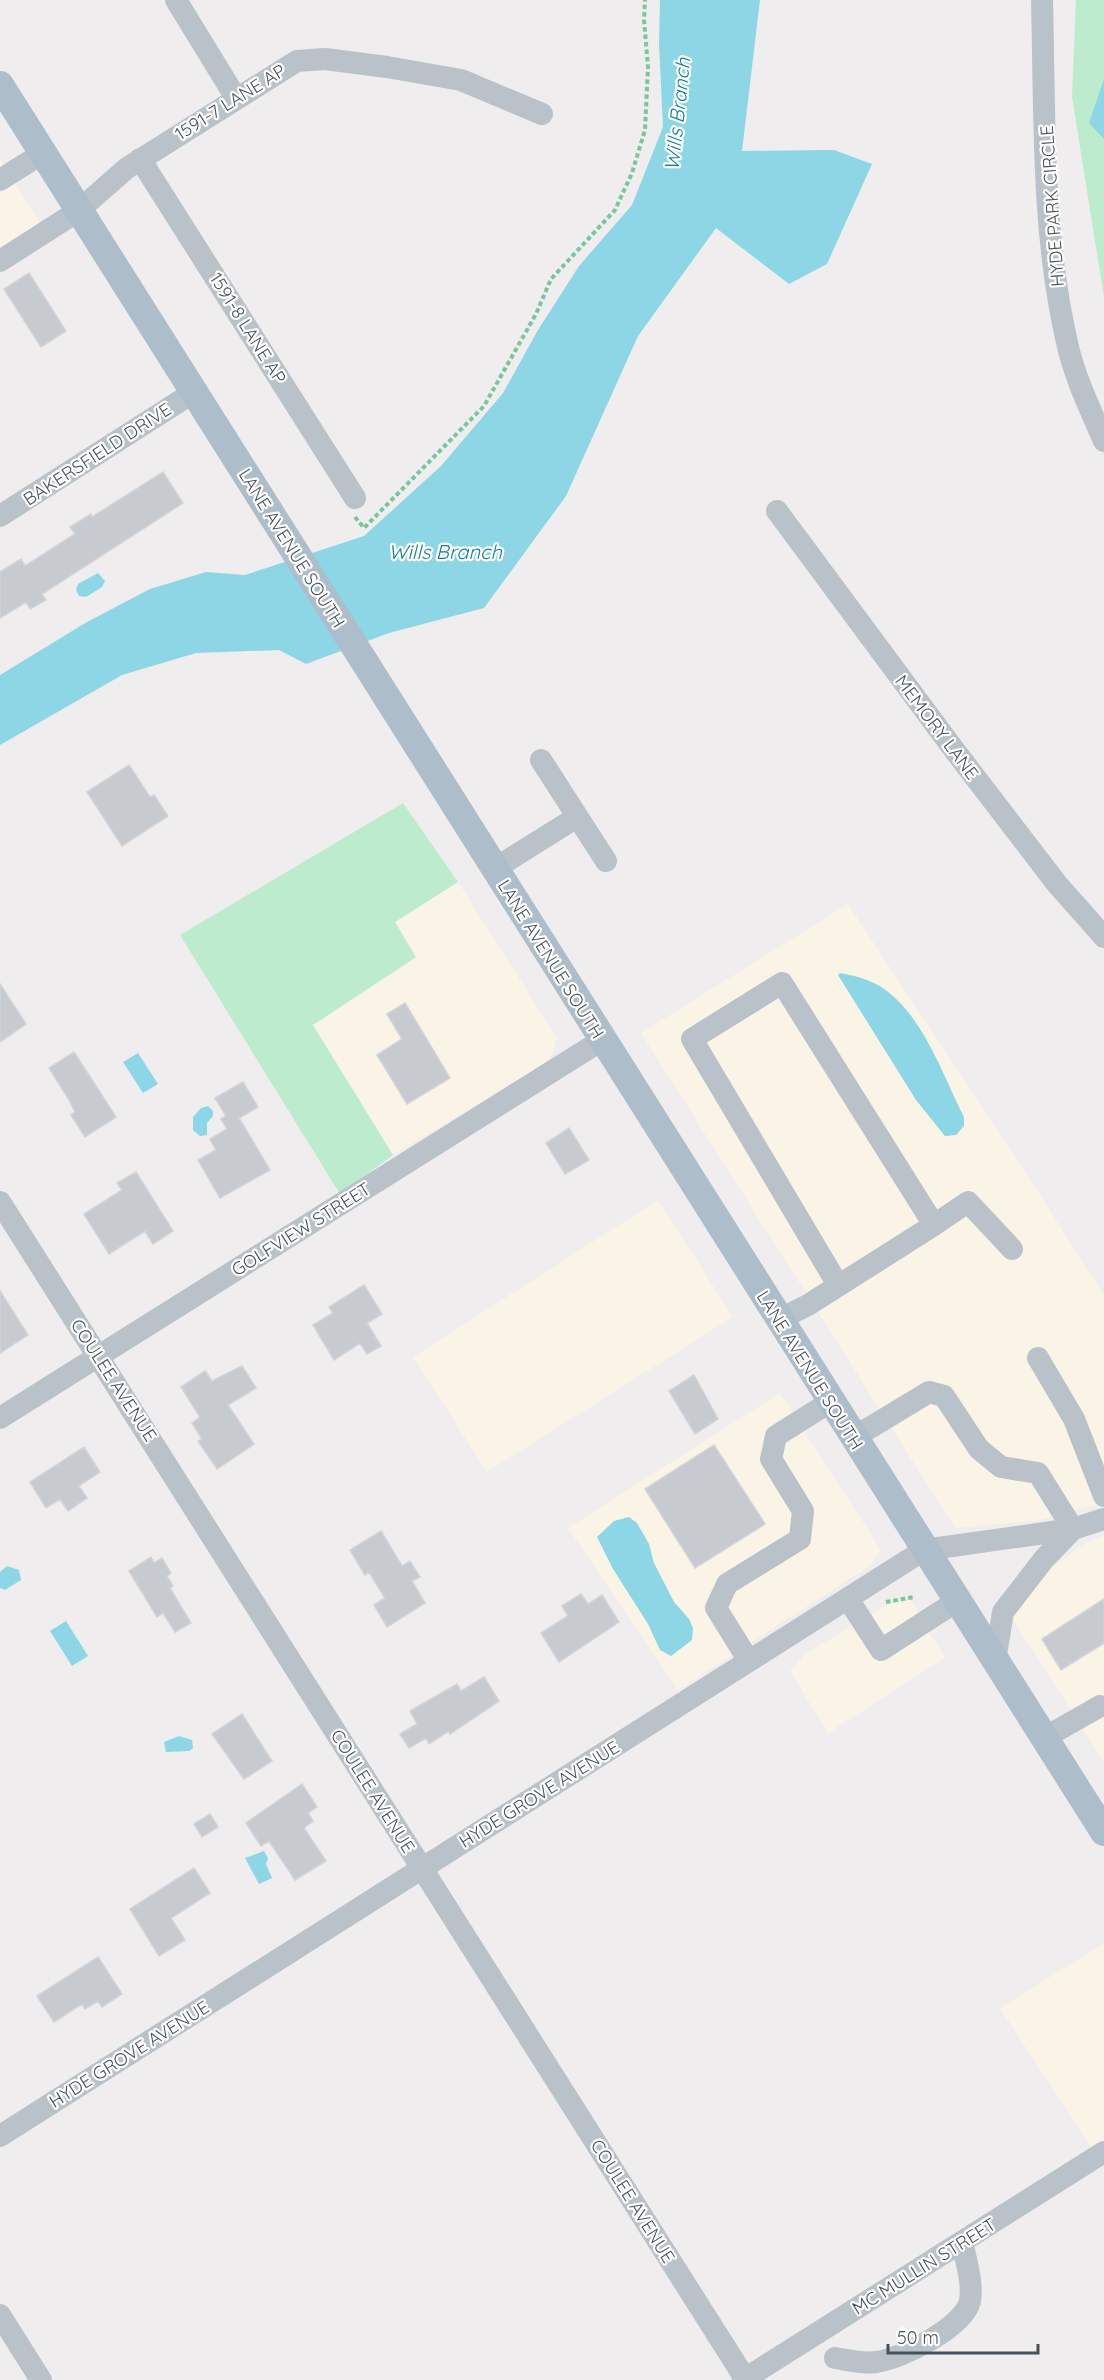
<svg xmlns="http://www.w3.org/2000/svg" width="1104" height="2380" viewBox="0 0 1104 2380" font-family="Quicksand,sans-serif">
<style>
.commercial{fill:#faf4e6}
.green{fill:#bdebcd}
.water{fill:#8dd6e5}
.building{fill:#c7cacf;stroke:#d1d3d8;stroke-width:1.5}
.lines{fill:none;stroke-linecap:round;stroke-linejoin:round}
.path{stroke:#78c69d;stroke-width:4;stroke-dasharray:4.5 3;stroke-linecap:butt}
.minor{stroke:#b9c2c9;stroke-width:22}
.major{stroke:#aebdca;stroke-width:28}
.labels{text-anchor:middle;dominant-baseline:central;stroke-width:4.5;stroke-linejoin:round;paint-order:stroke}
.street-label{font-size:18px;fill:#465159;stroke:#fff}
.water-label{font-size:20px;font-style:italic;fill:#167f95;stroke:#fff}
</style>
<rect width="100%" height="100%" fill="#efeded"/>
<path class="commercial" d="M0 159 41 225 0 252Z
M458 882 557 1038 553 1053 545 1063 393 1155 312 1025 416 958 395 922Z
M848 904 1032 1182 1104 1296V1502L1097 1505 1036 1521 955 1528 641 1033Z
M658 1200 733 1317 487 1472 413 1357Z
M780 1393 881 1550 871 1565 678 1690 568 1528Z
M1104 1535V1762L1012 1618 1042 1574 1082 1545Z
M910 1600 945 1658 828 1733 790 1671 807 1653 886 1605Z
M1104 1943V2143L1093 2150 1000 2008Z"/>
<path class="green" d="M1076 0H1104V297L1072 97Z
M403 803 458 882 395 922 416 957 313 1025 393 1155 340 1194 180 935Z"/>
<path class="water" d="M660 0H760L742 151 834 150 872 164 827 264 789 284 716 228 638 336 566 496 484 608 389 633 306 664 279 650 196 653 122 675 0 745V675L87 622 150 589 206 572 245 575 364 536 441 466 503 393 538 330 579 266 632 205 663 127 659 43Z
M1104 79V139L1089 123Z
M98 573 105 581 102 587 86 597 79 596 76 590 78 584Z
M840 973C856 976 873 980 887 991 925 1020 943 1076 964 1117V1126L956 1135 945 1136 916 1100 838 975Z
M138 1053 158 1084 143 1093 123 1062Z
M208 1106 213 1111V1116L207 1123V1135L200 1136 193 1130V1117L201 1108Z
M629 1517 637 1523 649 1544 654 1563 674 1602 689 1619 693 1628 692 1640 671 1656 660 1650 648 1624 613 1569 597 1537 614 1521Z
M7 1566 19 1570 21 1580 5 1590 0 1588V1572Z
M66 1621 88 1656 72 1666 50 1631Z
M179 1736 192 1740 193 1748 189 1751 166 1752 164 1742Z
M264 1851 268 1858 266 1864 272 1878 259 1884 245 1858Z"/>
<path class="building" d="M29 273 66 331 41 347 4 289Z
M163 472 183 503 42 594 46 600 30 609 26 602 0 618V572L21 559 25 566 75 534 70 527 91 514 92 517Z
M129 765 150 797 154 795 168 816 122 846 87 792Z
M0 984 26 1024 0 1042Z
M405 1003 450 1078 407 1104 377 1055 402 1039 387 1014Z
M74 1052 116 1117 85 1137 71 1115 75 1112 69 1100 49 1068Z
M243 1082 258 1107 239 1118 270 1170 220 1198 198 1160 216 1150 210 1139 227 1129 221 1119 226 1116 215 1098Z
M569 1128 589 1160 565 1174 546 1143Z
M136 1172 173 1231 153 1244 145 1231 109 1254 84 1214 122 1190 117 1183Z
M364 1285 382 1314 367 1323 381 1346 367 1354 360 1343 334 1360 313 1325 333 1313 329 1307Z
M0 1291 28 1335 0 1353Z
M242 1366 256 1388 228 1405 254 1444 217 1469 198 1441 202 1439 192 1423 200 1417 181 1387 205 1371 212 1381Z
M694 1375 718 1419 695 1434 669 1391Z
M714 1445 765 1524 695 1568 645 1489Z
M84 1447 100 1472 79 1486 87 1498 68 1511 60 1499 46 1508 30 1482Z
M381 1531 402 1566 410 1561 420 1577 412 1581 425 1603 387 1627 374 1605 385 1598 369 1572 365 1575 350 1550Z
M151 1557 154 1563 162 1558 171 1573 167 1576 173 1586 170 1588 191 1623 175 1632 163 1613 157 1617 129 1571Z
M581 1594 588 1604 602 1595 619 1622 559 1662 541 1633 568 1616 562 1606Z
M1104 1599V1643L1061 1670 1042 1639Z
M484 1677 499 1701 450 1734 449 1731 429 1744 426 1738 409 1748 400 1734 417 1724 410 1711 457 1684 461 1691Z
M242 1714 272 1761 244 1779 212 1734Z
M302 1784 317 1807 308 1813 313 1821 304 1828 326 1861 295 1880 269 1841 261 1846 246 1823Z
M210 1814 218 1827 202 1837 194 1824Z
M194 1868 210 1893 171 1918 185 1940 159 1956 130 1909Z
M98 1957 122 1994 102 2007 98 2001 85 2009 82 2004 54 2022 37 1996Z"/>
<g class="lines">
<path class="path" d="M355 517 364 528 484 406 536 314 551 279 615 210 632 173 645 130 648 67 644 20 645 0
M886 1602 914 1597"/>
<path class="minor" d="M176 0 236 98
M1042 0C1045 116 1041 237 1069 351 1077 382 1091 411 1104 441
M140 159 355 498
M0 180 43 153
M0 261 78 211 127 168 297 61 325 59 387 67 461 80 542 114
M777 511 952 747 1057 884 1104 937
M0 516 194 392
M541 760 606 861
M494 869 577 817
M0 1202 746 2380
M934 1225 968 1202 1012 1249
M778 1320 808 1305 934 1225 782 983 692 1039 838 1285
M1038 1358 1074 1419 1104 1496
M0 1418 602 1040
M853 1438 929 1392 944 1396 979 1449 1001 1467 1038 1473 1073 1529 1044 1559 1003 1612 995 1661
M848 1599 881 1650 957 1601
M749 1661 716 1608 727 1584 800 1539 803 1511 771 1459 776 1436 830 1402
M1044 1738 1100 1706
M0 2136 924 1550 1073 1529 1104 1519
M0 2315 41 2380
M835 2358C848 2360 862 2364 876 2362 901 2359 964 2327 970 2301 973 2282 966 2261 962 2242
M743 2380 1104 2152"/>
<path class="major" d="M0 85 1104 1832"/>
</g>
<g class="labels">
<g class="street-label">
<text transform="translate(230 102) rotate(-32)">1591-7 LANE AP</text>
<text transform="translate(1052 206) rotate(-94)">HYDE PARK CIRCLE</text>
<text transform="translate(248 328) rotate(58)">1591-8 LANE AP</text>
<text transform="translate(97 454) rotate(-33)">BAKERSFIELD DRIVE</text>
<text transform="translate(292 548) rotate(58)">LANE AVENUE SOUTH</text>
<text transform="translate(937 727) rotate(53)">MEMORY LANE</text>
<text transform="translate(551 959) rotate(58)">LANE AVENUE SOUTH</text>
<text transform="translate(301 1229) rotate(-32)">GOLFVIEW STREET</text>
<text transform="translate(810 1370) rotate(58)">LANE AVENUE SOUTH</text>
<text transform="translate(114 1380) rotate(57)">COULEE AVENUE</text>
<text transform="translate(373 1791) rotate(58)">COULEE AVENUE</text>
<text transform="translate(539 1794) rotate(-32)">HYDE GROVE AVENUE</text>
<text transform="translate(129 2054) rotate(-32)">HYDE GROVE AVENUE</text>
<text transform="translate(633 2201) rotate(58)">COULEE AVENUE</text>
<text transform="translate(924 2266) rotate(-32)">MC MULLIN STREET</text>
</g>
<g class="water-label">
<text transform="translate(677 114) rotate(-84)">Wills Branch</text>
<text x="445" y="551">Wills Branch</text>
</g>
</g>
<path d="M888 2344v9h150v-9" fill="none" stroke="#465159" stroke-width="3"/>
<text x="897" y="2344" font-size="18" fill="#465159" stroke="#ffffff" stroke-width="4.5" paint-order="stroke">50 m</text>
</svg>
